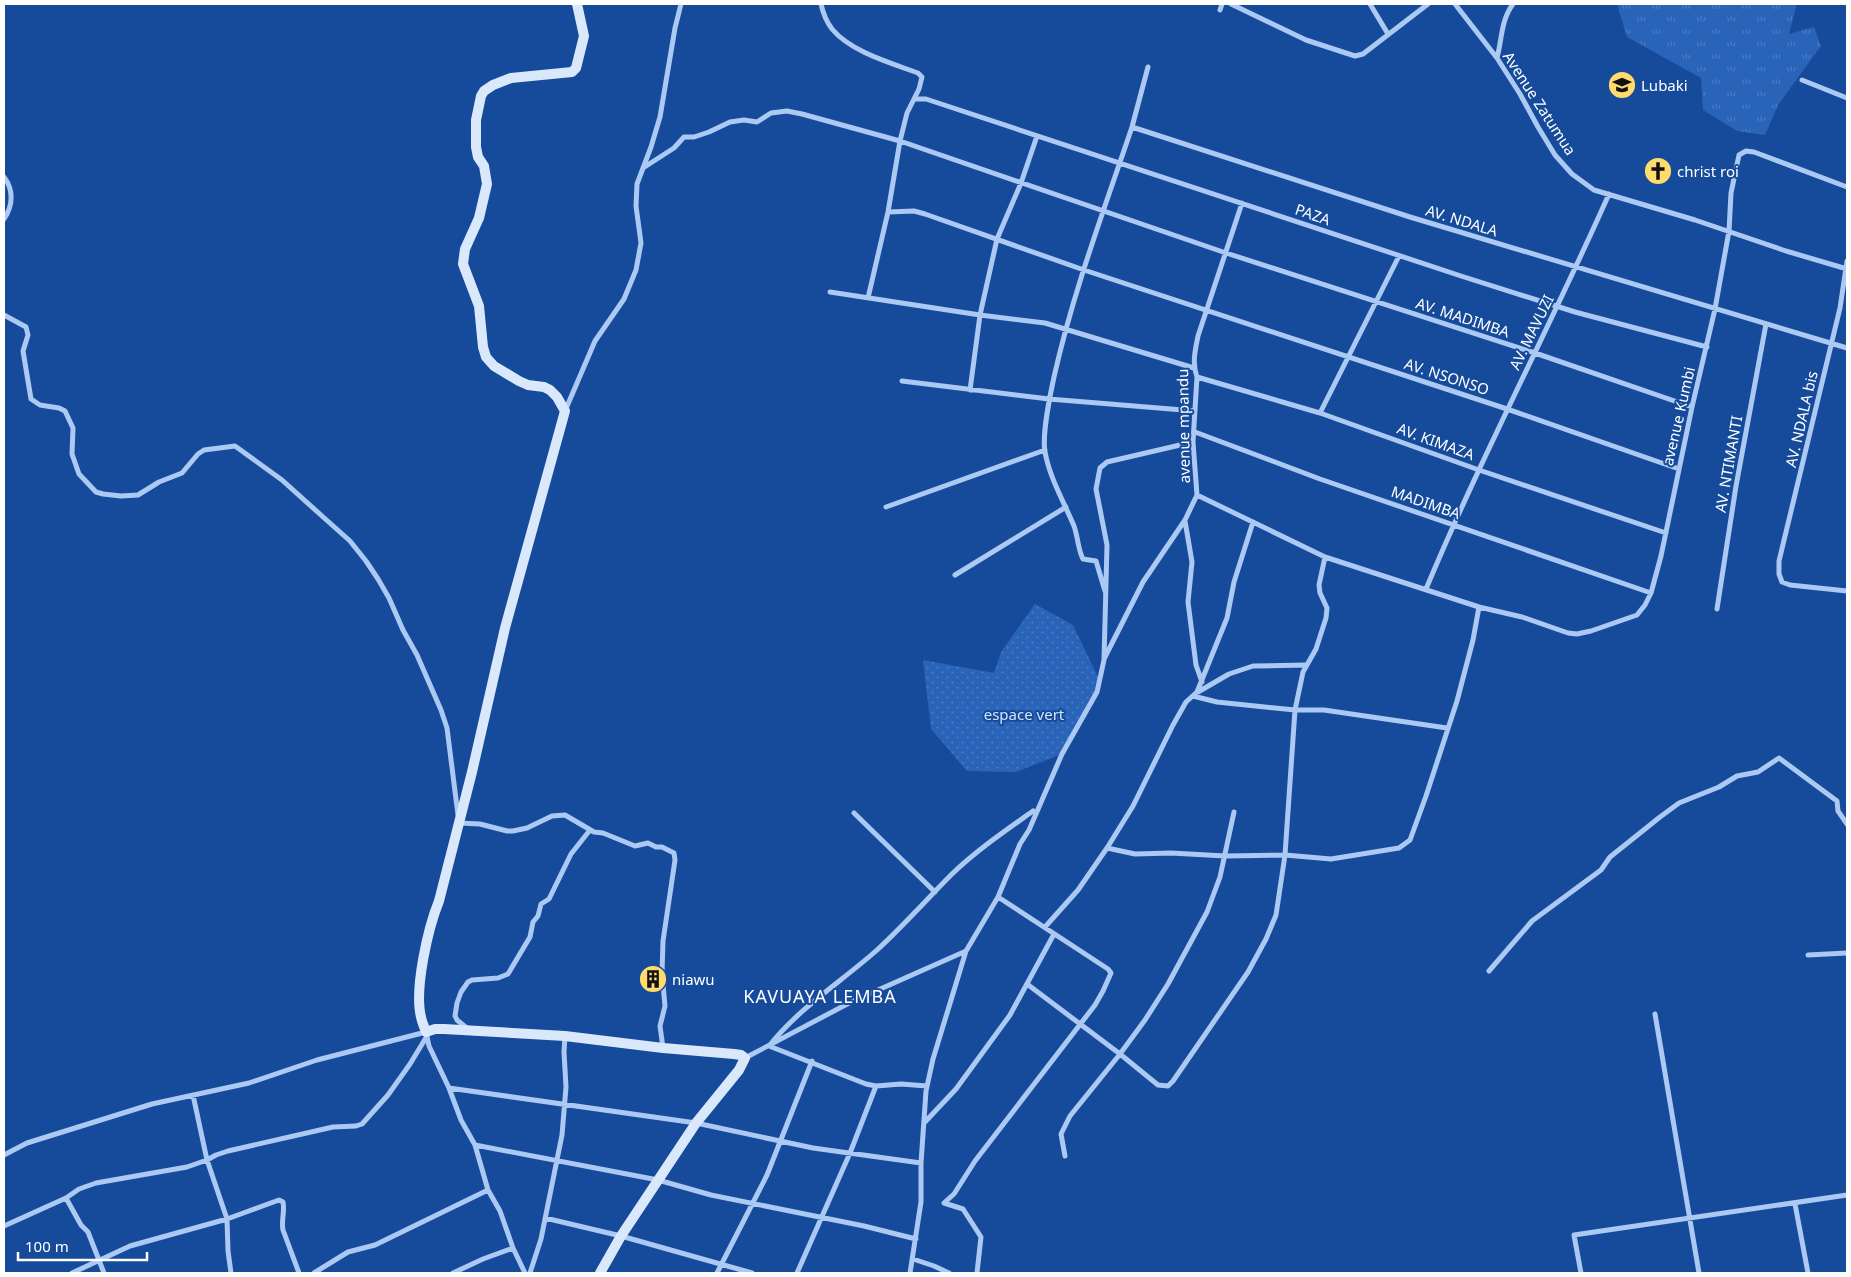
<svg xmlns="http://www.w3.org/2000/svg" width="1851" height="1277" viewBox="0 0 1851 1277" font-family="'Noto Sans',sans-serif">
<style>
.grass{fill:url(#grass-tufts)}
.garden{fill:url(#garden-dots)}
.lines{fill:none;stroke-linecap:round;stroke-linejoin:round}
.street{stroke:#abc9f3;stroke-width:5}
.secondary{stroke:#dae8fc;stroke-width:10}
.labels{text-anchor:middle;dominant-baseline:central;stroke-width:4;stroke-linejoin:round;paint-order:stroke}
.poi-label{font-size:15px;fill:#fff;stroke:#164b9b;text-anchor:start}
.street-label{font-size:15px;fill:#fff;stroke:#164b9b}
.park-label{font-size:15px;fill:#d3e4fd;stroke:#164b9b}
.quarter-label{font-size:18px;letter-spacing:1px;fill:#fff;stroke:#164b9b}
</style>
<defs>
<pattern id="grass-tufts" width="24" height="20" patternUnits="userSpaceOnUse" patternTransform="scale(1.25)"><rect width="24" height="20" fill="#2964b9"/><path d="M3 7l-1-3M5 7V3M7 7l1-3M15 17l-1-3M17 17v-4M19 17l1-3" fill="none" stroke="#497bc4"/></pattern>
<pattern id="garden-dots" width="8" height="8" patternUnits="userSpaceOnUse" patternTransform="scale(1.25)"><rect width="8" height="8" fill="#2964b9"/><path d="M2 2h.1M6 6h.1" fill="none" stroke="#497bc4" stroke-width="1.8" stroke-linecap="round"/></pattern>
</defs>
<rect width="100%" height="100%" fill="#164b9b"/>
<path class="grass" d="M1617 4H1797L1789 34 1814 27 1821 46 1778 105 1765 135 1737 131 1703 110 1701 78 1627 37Z"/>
<path class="garden" d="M1035 604 1073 625 1101 683 1062 754 1016 772 967 771 931 729 923 660 994 673 1001 652Z"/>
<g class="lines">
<path class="street" d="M821 4C823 13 826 21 832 29 851 52 891 63 918 73L922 77 919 89 907 113 900 141 888 212 868 298
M1231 4 1306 40 1355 56 1363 54 1428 4
M1370 4 1388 34
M1455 4 1497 58 1520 94 1538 127 1555 155 1572 174 1594 190 1695 220 1786 251 1847 269
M1220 10 1222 4
M1497 58C1502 39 1501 20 1513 4
M1148 67 1132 127 1410 217 1847 348
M1802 80 1847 98
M915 99H926L1461 276 1575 312 1707 347
M643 168 674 148 684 137H694L709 132 730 122 744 120 757 122 771 113 787 111 802 114 900 141 1226 253 1535 353 1692 407
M4 177C14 190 13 206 4 219
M888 212 914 211 925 214 1084 270 1507 409 1679 469
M1847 261 1840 308 1779 561V574L1782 582 1790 585 1847 591
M830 292 980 315 1045 323 1194 368
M4 315 26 327 28 335 23 351 31 399 40 405 59 408 65 411 73 428 72 454 79 474 96 492 103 494 121 496 138 495 159 482 182 473 198 454 204 450 235 446 282 480 322 516 350 541 366 561 378 579 389 598 403 630 417 655 441 710 447 728 458 815
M1197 377 1320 413 1479 470 1666 533
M902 381 1049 399 1195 411
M970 390 980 315 997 239 1021 183 1037 136
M565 411 595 341 624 299 636 270 641 243 636 206 637 184 651 147 660 117 675 28 681 4
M1320 413 1399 256
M1195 432 1320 479 1651 593
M1197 495 1325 557 1479 607 1522 617 1568 633 1577 634 1591 631 1637 615 1645 605 1651 593 1661 556 1692 407 1715 309 1729 231 1731 193 1739 155 1746 151 1754 152 1847 187
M886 507 1045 450
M1185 521 1192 562 1188 602 1196 665 1202 682
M955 575 1066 507
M1426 589C1482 455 1550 327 1609 194
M1105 591 1096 561 1083 559C1078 550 1078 537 1074 526 1064 502 1050 479 1045 452 1042 436 1050 395 1054 377 1073 292 1104 210 1132 127
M1717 609 1736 486 1766 324
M1104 659 1143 582 1185 520 1197 495 1193 442 1197 377C1192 363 1195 351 1198 336L1242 203
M1198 692 1229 674 1253 666 1305 665
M1193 696 1217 702 1295 710H1324L1447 728
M854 813 935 892
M459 823 480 824 507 831H513L527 828 552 816 565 815 594 832 603 833 635 846 648 843 656 847H662L674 853 675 860 663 941 662 973 665 1006 660 1026 663 1048
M1107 848 1135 854 1171 853 1225 856 1285 855 1331 859 1399 848 1410 840 1426 796 1457 701 1473 640 1479 607
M1045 927 1078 890 1107 848 1133 806 1173 725 1186 702 1197 692 1227 618 1234 582 1253 522
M1808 955 1847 953
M1489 971 1532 921 1601 870 1610 857 1660 817 1679 803 1719 787 1737 776 1758 772 1779 758 1837 801 1838 811 1847 824
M1027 984 1120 1054 1158 1085 1168 1086 1173 1081 1248 972 1266 939 1276 915 1285 855 1295 710 1303 672 1316 649 1326 618 1327 608 1320 593 1319 585 1325 557
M1655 1014 1699 1273
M468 1029 457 1020 455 1016 457 1003 461 992 468 982 472 980 498 978 508 974 530 937 533 922 538 916 541 904 549 899 571 854 590 830
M745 1058 851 1002 966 951
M927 1086 901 1084 876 1086 866 1084 769 1046C800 1007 841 982 877 950 903 926 927 899 952 874 977 850 1005 831 1033 811
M449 1088 696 1123 813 1148 921 1163
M193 1095 207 1160 227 1219 228 1251 231 1273
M924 1123 956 1089 1010 1015 1054 934
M475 1145 658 1180 711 1195 864 1226 916 1239
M4 1155 27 1143 152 1104 249 1083 317 1060 426 1032 429 1046 449 1088 461 1120 475 1145 488 1190 500 1211 513 1248 525 1273
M1065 1156 1061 1134 1070 1116 1120 1054 1145 1020 1168 984 1207 912 1220 877 1234 812
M66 1198 81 1225 88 1232 104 1273
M1795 1204 1808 1273
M545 1218 621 1236 752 1273
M4 1226 66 1198 79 1189 96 1183 187 1167 207 1160 216 1155 228 1151 333 1127 356 1126 362 1124 388 1095 410 1064 427 1036
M913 1259 934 1266 949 1273
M72 1273 130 1246 227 1219 279 1200 283 1202C285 1211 281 1221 283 1230L299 1273
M314 1273 348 1252 375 1245 488 1190
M453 1273 483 1259 513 1248
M530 1273 541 1239 562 1135 566 1087 564 1052 565 1036
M717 1273 767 1175 812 1061
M797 1273 850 1153 876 1086
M910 1273 921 1202V1163L926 1091 933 1059 966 951 998 897 1020 844 1029 830 1062 754 1097 692 1104 660 1107 545 1096 489 1100 468 1107 462 1193 442
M977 1273 981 1237 963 1209 944 1203 954 1194 975 1161 1095 1005 1103 991 1111 973 1108 969 998 897
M1581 1273 1574 1235 1847 1195"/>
<path class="secondary" d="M577 4 584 36 576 68 572 72 511 78 493 85 484 91 481 96 476 120V147L478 157 484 166 487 184 479 218 465 249 463 264 479 306 483 347 486 357 494 366 519 381 528 385 544 387 550 390 557 397 565 411 505 628 472 772 439 901C428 928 414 989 421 1017 422 1023 425 1028 426 1032L435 1029H444L565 1036 663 1048 734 1054 741 1055 745 1058 739 1070 696 1123 621 1236 600 1273"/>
</g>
<defs>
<symbol id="school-disc" viewBox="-11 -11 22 22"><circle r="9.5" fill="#ffda6d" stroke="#164b9b"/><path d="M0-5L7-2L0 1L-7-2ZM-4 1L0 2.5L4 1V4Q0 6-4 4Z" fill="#111"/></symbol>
<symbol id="church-disc" viewBox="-11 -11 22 22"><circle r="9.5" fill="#ffda6d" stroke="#164b9b"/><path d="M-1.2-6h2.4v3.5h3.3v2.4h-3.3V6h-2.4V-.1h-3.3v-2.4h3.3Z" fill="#111"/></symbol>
<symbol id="building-disc" viewBox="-11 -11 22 22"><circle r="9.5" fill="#ffda6d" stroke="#164b9b"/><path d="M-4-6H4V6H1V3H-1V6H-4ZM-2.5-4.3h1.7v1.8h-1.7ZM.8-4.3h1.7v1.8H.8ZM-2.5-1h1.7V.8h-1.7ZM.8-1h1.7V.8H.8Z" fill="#111"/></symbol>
</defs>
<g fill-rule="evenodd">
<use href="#school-disc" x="1606" y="69" width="32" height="32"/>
<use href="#church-disc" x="1642" y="155" width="32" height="32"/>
<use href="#building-disc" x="637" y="963" width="32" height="32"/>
</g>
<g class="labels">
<g class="poi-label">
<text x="1641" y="85">Lubaki</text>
<text x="1677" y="171">christ roi</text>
<text x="672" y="979">niawu</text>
</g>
<g class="street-label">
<text transform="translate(1540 103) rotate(57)">Avenue Zatumua</text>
<text transform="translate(1313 214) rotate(19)">PAZA</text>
<text transform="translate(1462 220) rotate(17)">AV. NDALA</text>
<text transform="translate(1463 317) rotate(18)">AV. MADIMBA</text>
<text transform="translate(1531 332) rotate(-64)">AV. MAVUZI</text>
<text transform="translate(1447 376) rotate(18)">AV. NSONSO</text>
<text transform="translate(1678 416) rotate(-77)">avenue Kumbi</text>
<text transform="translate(1801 419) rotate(-77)">AV. NDALA bis</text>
<text transform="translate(1183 426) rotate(-91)">avenue mpandu</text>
<text transform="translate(1436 441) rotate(20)">AV. KIMAZA</text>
<text transform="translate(1728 464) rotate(-80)">AV. NTIMANTI</text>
<text transform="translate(1426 502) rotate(19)">MADIMBA</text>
</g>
<g class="park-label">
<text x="1024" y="714">espace vert</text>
</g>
<g class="quarter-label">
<text x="820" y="996">KAVUAYA LEMBA</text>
</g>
</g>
<rect width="1851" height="1277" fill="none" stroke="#ffffff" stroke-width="10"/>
<path d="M18 1252v8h129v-8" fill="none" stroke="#ffffff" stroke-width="2.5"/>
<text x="25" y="1252" font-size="15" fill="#ffffff" stroke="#164b9b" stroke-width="4" paint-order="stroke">100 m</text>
</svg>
